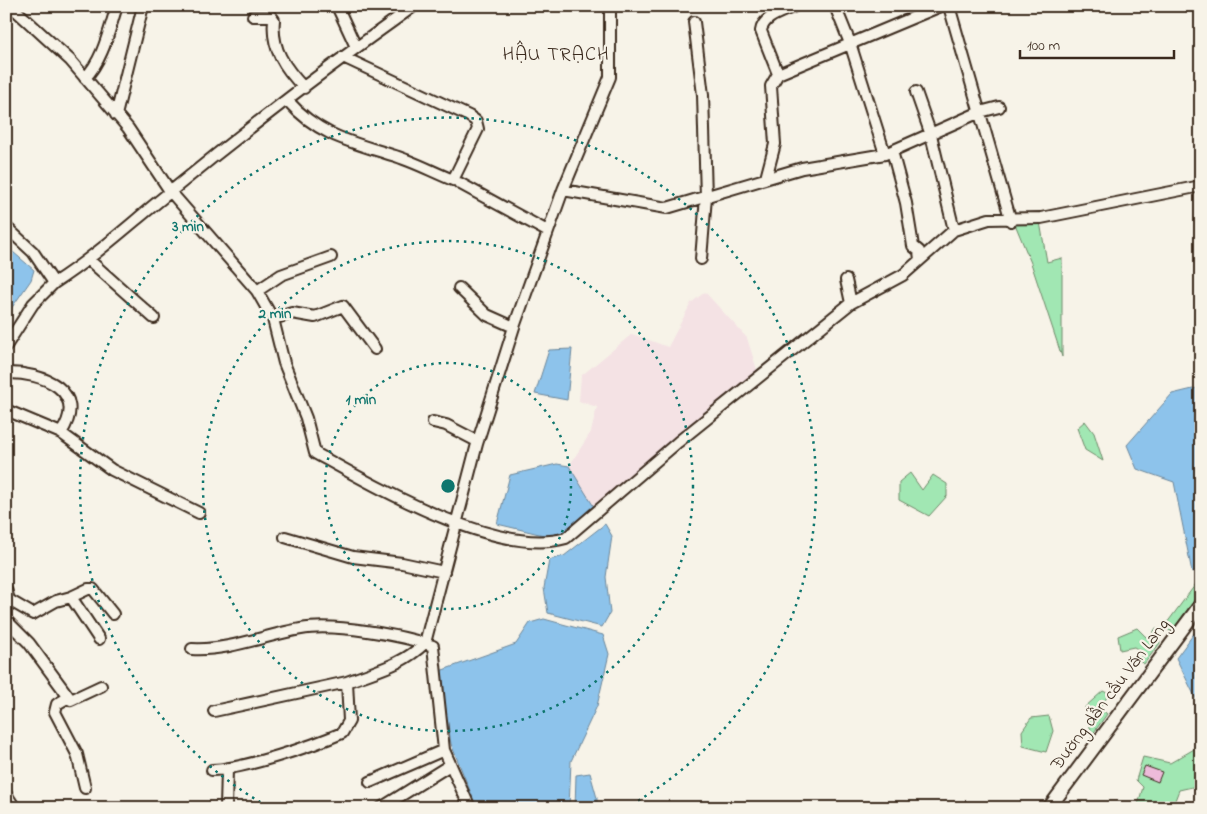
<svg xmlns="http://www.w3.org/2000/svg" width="1207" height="814" viewBox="0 0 1207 814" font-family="'Indie Flower',sans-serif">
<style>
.built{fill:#f4e2e4}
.green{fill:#a1e7b3;stroke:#6e8868}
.water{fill:#8dc3eb;stroke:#6c8699}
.building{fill:#edbbda;stroke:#3b2a1e}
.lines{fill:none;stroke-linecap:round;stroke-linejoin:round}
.minor-casing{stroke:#3b2a1e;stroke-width:14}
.major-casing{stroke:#3b2a1e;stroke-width:16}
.minor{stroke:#f7f3e8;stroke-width:10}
.major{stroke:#f7f3e8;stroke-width:12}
.ring{fill:none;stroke:#0f766e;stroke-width:2.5;stroke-dasharray:2.5 5}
.labels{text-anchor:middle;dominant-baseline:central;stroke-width:4.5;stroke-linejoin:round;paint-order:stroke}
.street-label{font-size:18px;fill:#3b2a1e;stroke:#f7f3e8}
.quarter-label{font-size:20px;letter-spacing:1px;fill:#3b2a1e;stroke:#f7f3e8}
.centre{fill:#0f766e;stroke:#f7f3e8;stroke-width:2.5}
.ring-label{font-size:15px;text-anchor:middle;font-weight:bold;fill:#0f766e;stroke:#f7f3e8;stroke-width:4.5;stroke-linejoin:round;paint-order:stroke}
</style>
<rect width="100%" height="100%" fill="#f7f3e8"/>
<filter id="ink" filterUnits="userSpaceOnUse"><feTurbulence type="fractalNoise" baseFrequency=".02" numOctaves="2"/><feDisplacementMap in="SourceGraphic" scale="10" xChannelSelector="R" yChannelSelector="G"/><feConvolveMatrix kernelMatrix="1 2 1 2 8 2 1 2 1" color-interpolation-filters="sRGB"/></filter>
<g filter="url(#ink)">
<path class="built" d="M705 292 747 338 757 370 596 510 569 466 591 432 597 407 579 401 581 376 632 334 668 347 691 303Z"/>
<path class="green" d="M1040 222 1047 262 1062 258V357L1031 263 1015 224Z
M1085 421 1094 433 1103 461 1085 450 1077 428Z
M910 473 922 490 933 475 947 484V496L929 516 899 500V482Z
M1201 577V591L1171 632 1164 627Z
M1137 628 1146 637 1151 636 1156 628 1160 643 1144 664 1139 661 1144 653 1134 647 1120 650 1118 636Z
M1103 691 1109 694 1100 708 1107 714 1092 735 1085 707Z
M1049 716 1053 731 1046 752 1023 746 1022 731 1031 718Z
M1196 748 1201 762V785L1179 790 1172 808H1137L1143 787 1136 780 1143 757 1170 763Z"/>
<path class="water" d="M6 246 34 270 31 280 6 316Z
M572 349 567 400 535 394 549 350Z
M1201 387V569L1192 572 1174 482 1137 469 1127 445 1172 394Z
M557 464 569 466 596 510 569 534 552 537 497 524 510 475Z
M605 524 612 536 606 577 610 613 602 627 548 613 544 588 549 560 564 556Z
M544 619 603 635 609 654 597 706 571 761 569 808H477L451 744 440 671 516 644 530 623Z
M1201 624V706L1200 707 1176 658Z
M590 773 597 798V808H575L576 775Z"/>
<path class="building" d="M1145 766 1162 772 1158 782 1141 775Z"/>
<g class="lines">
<defs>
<path id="minor" d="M11 6 70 60 128 128 170 191 257 291 273 319 284 363 306 418 315 453C375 486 498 558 566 538L678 442 851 303 903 275 954 230 989 219 1041 218 1201 186
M337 6 356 47
M835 6 850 43 885 154
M949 6 1011 221
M253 16H271L274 20C271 49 285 68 304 88
M694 22 703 95 706 197 701 259
M778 74 761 31C763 16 783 12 795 6
M85 78C103 60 109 30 117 6
M916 92 931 135 954 230
M288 101C318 135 351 142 392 155 413 161 433 172 453 180L478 129 476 121 469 116 343 57
M116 115 143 6
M892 151 906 203 913 246 919 251 920 260
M766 178 775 144 771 86 778 74 941 6
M459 183 547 231
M563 190 667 208 802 168 885 154 980 112 999 107
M6 227 33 252 54 283 33 304 6 346
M89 260 154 318
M846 280 851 303
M54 283C96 256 131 223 170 192 249 127 331 65 414 6
M459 288 487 315 514 327
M257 291 281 275 331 257
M273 319 292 313 315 317 343 306 375 349
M6 373C43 372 89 391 61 433
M6 410 61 433 112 470 199 513
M433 422 446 425 477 441
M285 537 353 557 402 563 444 572
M6 589 9 600 6 604
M71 597 88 589H93L113 614
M9 600 33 614 56 601 71 597 99 639
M6 620 29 643 71 700 101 686
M192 649C229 651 265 635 301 629 333 623 402 635 433 646L444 750 470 808
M69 697 57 704 55 712 77 754 85 788
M214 711 347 682
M212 770C244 769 312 746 342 733L349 721 347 682C377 670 401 666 425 643L477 444 514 327 563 190 610 77V6
M370 782 444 750
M6 794 15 808
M226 808 227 769
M381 808 450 765"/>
<path id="major" d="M1049 808 1201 604"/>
</defs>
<use href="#minor" class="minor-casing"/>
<use href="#major" class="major-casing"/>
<use href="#minor" class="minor"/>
<use href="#major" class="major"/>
</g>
</g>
<g class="ring">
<circle cx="448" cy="486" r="123"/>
<circle cx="448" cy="486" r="245"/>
<path d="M267 806A368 368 0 1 1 629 806"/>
</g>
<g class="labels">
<g class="street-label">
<text transform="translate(1111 695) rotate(-53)">Đường dẫn cầu Văn Lang</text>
</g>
<g class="quarter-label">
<text x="556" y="55">HẬU TRẠCH</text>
</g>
</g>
<circle cx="448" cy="486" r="8" class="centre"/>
<g class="ring-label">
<text x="188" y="231">3 min</text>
<text x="275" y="318">2 min</text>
<text x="361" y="404">1 min</text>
</g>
<rect width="1207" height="814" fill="none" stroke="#f7f3e8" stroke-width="25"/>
<rect x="12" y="12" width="1182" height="789" fill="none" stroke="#3b2a1e" stroke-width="2" filter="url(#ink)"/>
<path d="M1020 50v8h154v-8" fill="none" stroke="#3b2a1e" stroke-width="2.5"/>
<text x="1027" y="50" font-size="15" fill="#3b2a1e" stroke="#f7f3e8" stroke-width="4" paint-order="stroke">100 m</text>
</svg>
